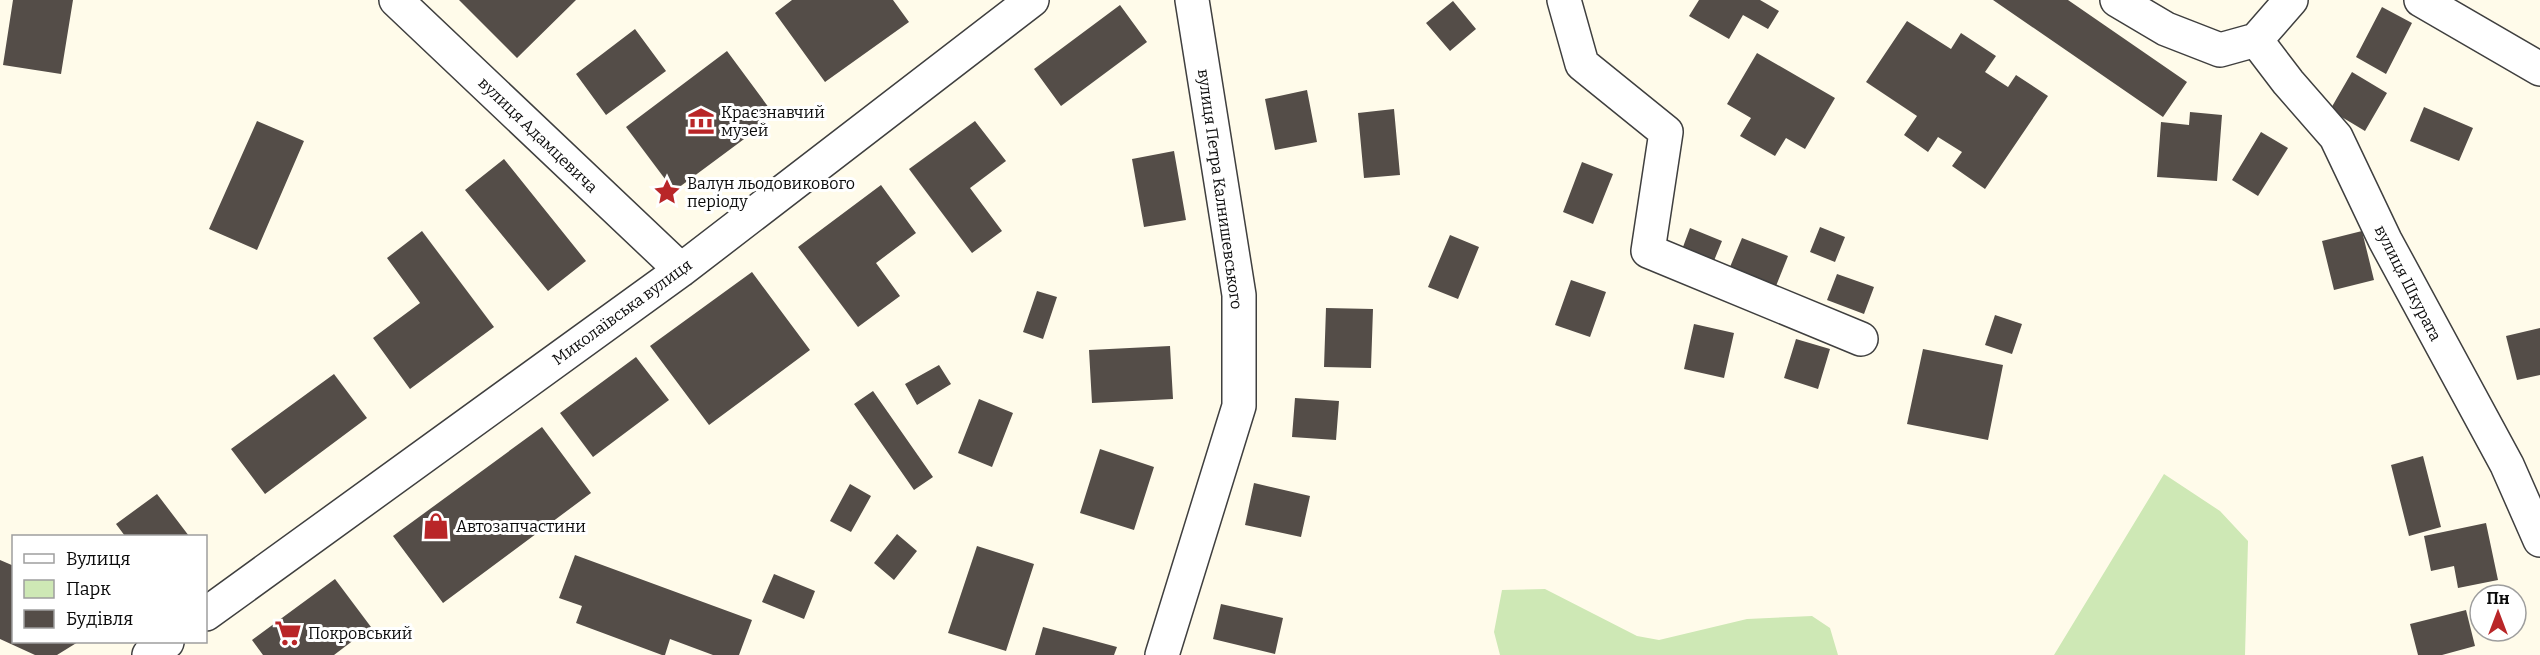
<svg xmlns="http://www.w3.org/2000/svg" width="2540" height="655" viewBox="0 0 2540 655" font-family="Bitter,serif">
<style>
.green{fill:#cee8b5}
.building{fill:#544d48}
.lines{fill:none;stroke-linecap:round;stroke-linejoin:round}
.minor-casing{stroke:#3f3f3f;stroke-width:36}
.minor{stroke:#fff;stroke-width:33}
.labels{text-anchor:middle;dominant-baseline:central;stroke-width:6;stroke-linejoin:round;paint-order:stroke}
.poi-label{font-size:16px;fill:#0c0c0c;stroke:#fff;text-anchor:start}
.street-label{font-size:16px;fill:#0c0c0c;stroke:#fff}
</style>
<rect width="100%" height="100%" fill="#fffbea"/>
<path class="green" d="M2164 474 2220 511 2248 541 2245 655H2054Z
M1545 589 1637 636 1659 640 1747 619 1812 616 1830 628 1838 655H1500L1494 632 1502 590Z"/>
<path class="building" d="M13 0H73L61 74 3 65Z
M459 0H576L517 58Z
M792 0H893L909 22 825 82 775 13Z
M1699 0H1760L1779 11 1768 29 1743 15 1729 39 1689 16Z
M1993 0H2068L2187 82 2163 117Z
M1453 1 1476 29 1450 51 1426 23Z
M1120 5 1147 42 1061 106 1034 69Z
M2382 7 2412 23 2386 74 2356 57Z
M1907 21 1951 49 1961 33 1996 56 1985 72 2008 87 2016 75 2048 96 1985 189 1952 166 1962 152 1938 137 1928 152 1904 135 1917 116 1866 82Z
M635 29 666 71 606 115 576 74Z
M727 51 775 116 674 191 626 127Z
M1757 53 1835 98 1805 149 1786 138 1775 156 1740 136 1751 118 1727 104Z
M2352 72 2387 93 2365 131 2330 110Z
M1307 90 1317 142 1275 150 1265 99Z
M2424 107 2473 128 2459 161 2410 141Z
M1394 109 1400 175 1364 178 1358 113Z
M2190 112 2222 115 2217 181 2157 177 2161 122 2189 125Z
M257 121 304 141 257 250 209 229Z
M975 121 1006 161 970 188 1002 231 972 253 909 169Z
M2261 132 2288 148 2258 196 2232 180Z
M1174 151 1186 220 1144 227 1132 159Z
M504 159 586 261 548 291 465 190Z
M1582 162 1613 174 1593 224 1563 212Z
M881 185 916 233 876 263 900 296 858 327 798 247Z
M1820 227 1845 237 1835 262 1810 252Z
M1690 228 1722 241 1711 268 1680 255Z
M422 231 494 327 410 389 373 338 420 303 387 258Z
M2362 231 2374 280 2334 290 2322 241Z
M1450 235 1479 247 1458 299 1428 287Z
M1742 238 1788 256 1776 286 1730 267Z
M752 272 810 350 709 425 650 346Z
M1837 274 1874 287 1864 314 1827 300Z
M1571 280 1606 292 1590 337 1555 325Z
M1037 291 1057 297 1043 339 1023 332Z
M1326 308 1373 309 1371 368 1324 367Z
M1995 315 2022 324 2012 354 1985 345Z
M1694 324 1734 333 1724 378 1684 369Z
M2540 328V375L2517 380 2506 336Z
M1796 339 1830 349 1818 389 1784 378Z
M1170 346 1173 399 1092 403 1089 350Z
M1923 349 2003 365 1988 440 1907 424Z
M636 357 669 400 593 457 560 413Z
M939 365 951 384 917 405 905 384Z
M334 374 367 418 265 494 231 449Z
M873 391 933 477 914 490 854 404Z
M1295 398 1339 401 1336 440 1292 437Z
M979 399 1013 413 992 467 958 453Z
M542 427 591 493 443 603 393 536Z
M1100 449 1154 467 1134 530 1080 513Z
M2423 456 2441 527 2409 536 2391 465Z
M1254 483 1310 496 1301 537 1245 525Z
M850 484 871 496 851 532 830 521Z
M157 494 189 536H125L116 524Z
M2486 523 2498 580 2458 588 2454 566 2431 571 2424 536Z
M897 534 917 551 894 580 874 563Z
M977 546 1034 564 1006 651 948 633Z
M575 555 752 620 739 655H713L670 639 665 655H662L576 623 582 606 559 598Z
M0 560 14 566V642H78L57 655H35L0 639Z
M774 574 815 591 804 619 762 602Z
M335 579 371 627 334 655H263L252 640Z
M1221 604 1283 618 1275 654 1213 639Z
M2466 610 2475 646 2442 655H2418L2410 624Z
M1043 627 1117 647 1114 655H1035Z"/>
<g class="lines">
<defs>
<path id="minor" d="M396 0 681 270
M1564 0 1582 64 1666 132 1648 251 1861 339
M2117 0 2166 29 2220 50 2256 40 2291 0
M2421 0 2540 69
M2256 40 2288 82 2336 137 2385 240 2507 465 2540 540
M206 614 681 270 1032 0
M149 655 167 642
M1162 655 1239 406V295L1192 0"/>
</defs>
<use href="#minor" class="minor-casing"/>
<use href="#minor" class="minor"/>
</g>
<defs>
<symbol id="museum-bare" viewBox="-9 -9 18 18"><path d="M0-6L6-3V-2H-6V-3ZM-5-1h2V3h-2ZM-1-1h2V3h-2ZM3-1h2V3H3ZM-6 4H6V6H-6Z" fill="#b92628" stroke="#fff" stroke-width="2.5" paint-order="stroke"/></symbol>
<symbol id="sight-bare" viewBox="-9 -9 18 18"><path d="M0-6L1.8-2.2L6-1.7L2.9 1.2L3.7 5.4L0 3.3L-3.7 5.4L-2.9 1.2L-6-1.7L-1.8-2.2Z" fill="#b92628" stroke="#fff" stroke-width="2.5" paint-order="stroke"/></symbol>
<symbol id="shop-bare" viewBox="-9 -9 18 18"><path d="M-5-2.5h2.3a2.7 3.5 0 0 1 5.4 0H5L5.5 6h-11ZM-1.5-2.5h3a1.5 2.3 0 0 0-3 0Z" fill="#b92628" stroke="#fff" stroke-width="2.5" paint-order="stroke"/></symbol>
<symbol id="supermarket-bare" viewBox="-9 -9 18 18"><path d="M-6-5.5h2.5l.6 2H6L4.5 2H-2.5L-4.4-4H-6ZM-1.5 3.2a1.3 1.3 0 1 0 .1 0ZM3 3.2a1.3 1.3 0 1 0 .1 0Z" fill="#b92628" stroke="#fff" stroke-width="2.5" paint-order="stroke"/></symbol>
</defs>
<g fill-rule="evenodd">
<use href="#museum-bare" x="682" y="102" width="38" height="38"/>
<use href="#sight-bare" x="648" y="173" width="38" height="38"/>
<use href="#shop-bare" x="417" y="507" width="38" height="38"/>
<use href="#supermarket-bare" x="269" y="614" width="38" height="38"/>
</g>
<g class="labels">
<g class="poi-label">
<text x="721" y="112">Краєзнавчий<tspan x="721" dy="18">музей</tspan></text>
<text x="687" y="183">Валун льодовикового<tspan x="687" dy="18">періоду</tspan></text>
<text x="456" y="526">Автозапчастини</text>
<text x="308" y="633">Покровський</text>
</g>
<g class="street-label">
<text transform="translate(538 135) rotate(44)">вулиця Адамцевича</text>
<text transform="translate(1220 189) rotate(82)">вулиця Петра Калнишевського</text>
<text transform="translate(2408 283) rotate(63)">вулиця Шкурата</text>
<text transform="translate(622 312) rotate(-36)">Миколаївська вулиця</text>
</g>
</g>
<rect x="12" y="535" width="195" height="108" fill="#ffffff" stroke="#9e9e9e" stroke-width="1.5"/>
<rect x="24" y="554" width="30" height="9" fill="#ffffff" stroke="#9e9e9e" stroke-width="1.5"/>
<text x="66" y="565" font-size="18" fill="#0c0c0c">Вулиця</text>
<rect x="24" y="580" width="30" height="18" fill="#cee8b5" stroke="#9e9e9e" stroke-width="1.5"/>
<text x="66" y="595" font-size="18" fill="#0c0c0c">Парк</text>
<rect x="24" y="610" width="30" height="18" fill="#544d48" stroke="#9e9e9e" stroke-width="1.5"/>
<text x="66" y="625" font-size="18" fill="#0c0c0c">Будівля</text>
<g transform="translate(2498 613)"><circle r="28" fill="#ffffff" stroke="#9e9e9e" stroke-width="1.5"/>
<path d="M0-4.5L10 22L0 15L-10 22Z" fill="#b92628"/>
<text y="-9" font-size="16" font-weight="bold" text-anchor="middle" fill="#0c0c0c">Пн</text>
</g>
</svg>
